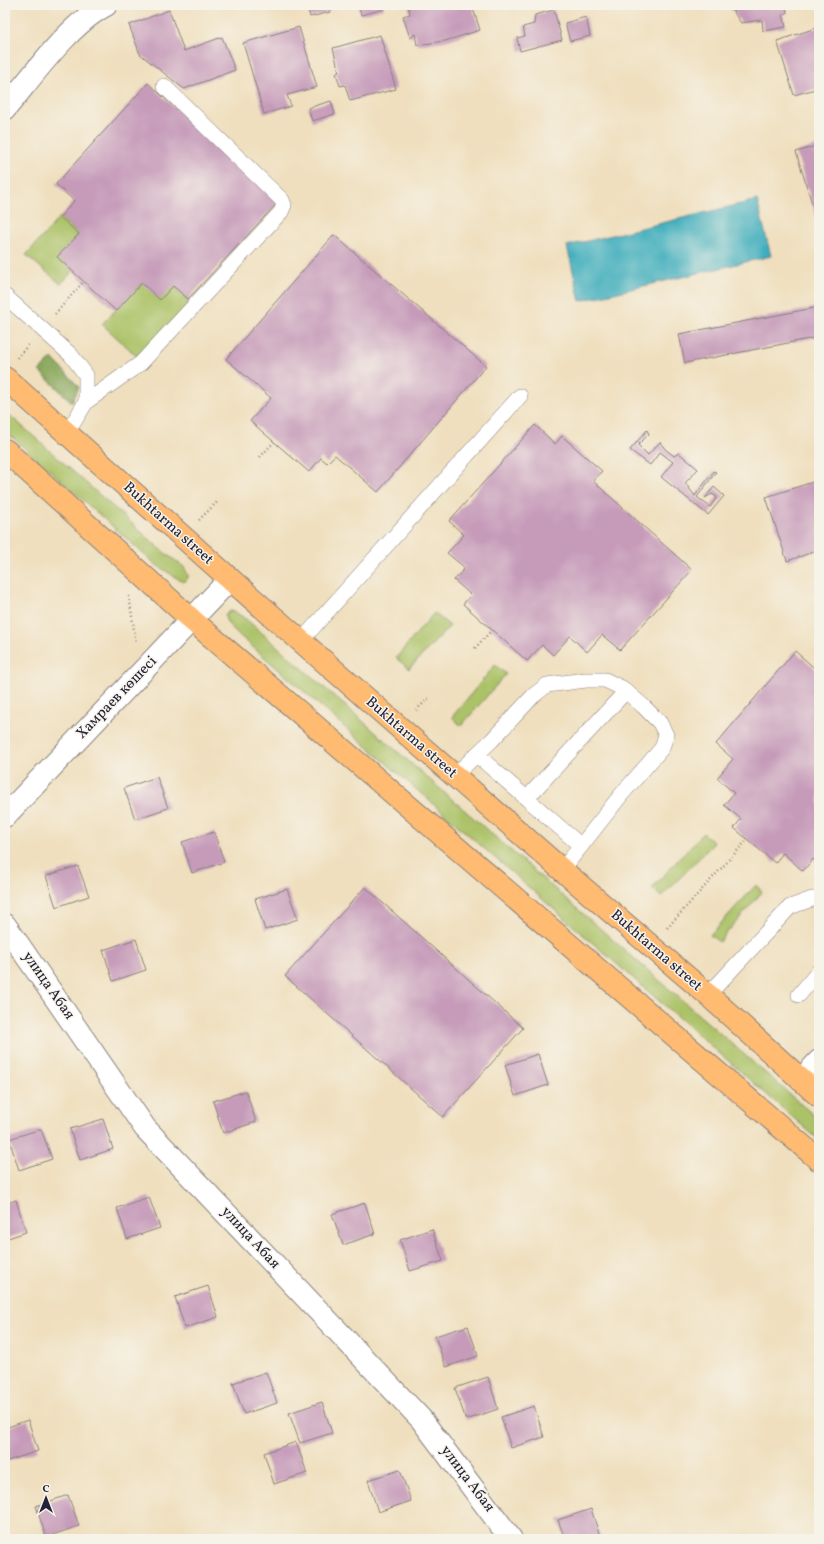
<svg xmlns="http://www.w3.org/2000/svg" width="824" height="1544" font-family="Vollkorn,serif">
	<rect width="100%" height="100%" fill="#f7f3e8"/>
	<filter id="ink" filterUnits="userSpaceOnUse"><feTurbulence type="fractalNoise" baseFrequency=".025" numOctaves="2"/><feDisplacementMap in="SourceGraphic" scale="8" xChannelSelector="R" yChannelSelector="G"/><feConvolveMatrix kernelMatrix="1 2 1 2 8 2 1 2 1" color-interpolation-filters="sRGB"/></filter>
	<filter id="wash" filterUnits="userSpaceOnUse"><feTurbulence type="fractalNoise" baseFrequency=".012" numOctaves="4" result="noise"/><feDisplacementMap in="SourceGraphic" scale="16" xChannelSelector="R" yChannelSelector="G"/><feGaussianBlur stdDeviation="0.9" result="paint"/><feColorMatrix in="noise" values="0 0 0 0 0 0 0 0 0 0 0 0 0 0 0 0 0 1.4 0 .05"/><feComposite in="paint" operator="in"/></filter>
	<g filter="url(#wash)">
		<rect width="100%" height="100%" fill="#efdfbe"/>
		<g fill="#acc267" stroke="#677251">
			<polygon points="60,217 79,234 58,257 73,271 61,284 26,255"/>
			<polygon points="142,283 173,286 188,299 188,306 140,359 102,324"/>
			<polygon points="5,411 165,553 184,567 188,575 188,578 183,582 155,564 5,431"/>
			<polygon points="231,611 235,612 247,620 819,1120 819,1140 239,635 229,625 226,620 225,616 228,612"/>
			<polygon points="434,613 450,626 409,669 396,658"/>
			<polygon points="495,665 506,674 461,726 452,717"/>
			<polygon points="703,833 714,843 661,897 652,888"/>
			<polygon points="756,885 762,892 719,942 710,935"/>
		</g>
		<polygon fill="#89a85c" stroke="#56654c" points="52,358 79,387 72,402 39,371"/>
		<polygon fill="#40aebd" stroke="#31687c" points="757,200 771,256 580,301 567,246"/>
		<g id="blocks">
			<g fill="#c69bba">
				<polygon points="307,5 328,5 330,12 310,17"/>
				<polygon points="358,5 383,5 384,9 361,15"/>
				<polygon points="408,5 472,5 480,30 445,41 417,45 415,34 410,38 403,16 410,14"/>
				<polygon points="725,5 786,5 787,13 783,14 786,27 763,31 762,20 741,23 733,11 726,7"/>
				<polygon points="169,10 184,51 222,37 235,70 184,89 140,54 129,25"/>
				<polygon points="554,10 562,40 520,51 517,38 525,36 523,27 534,24 535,15"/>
				<polygon points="586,17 590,36 570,41 565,23"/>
				<polygon points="299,27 317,87 287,95 291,106 264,114 243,43"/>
				<polygon points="819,27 819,88 794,95 777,41"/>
				<polygon points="380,35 396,89 350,101 345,85 340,86 336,73 339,72 333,48"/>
				<polygon points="148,83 278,202 188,299 173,286 160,300 142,283 116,311 57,257 79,234 60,217 74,201 56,184"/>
				<polygon points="331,101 335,114 312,121 308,108"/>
				<polygon points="819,145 819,226 796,152"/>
				<polygon points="334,235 486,366 378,492 335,455 327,463 321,458 309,472 250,421 271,398 226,359"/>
				<polygon points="819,307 819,337 685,363 679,334"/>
				<polygon points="535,425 555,444 562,436 602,471 593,481 692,570 620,650 602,635 587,652 570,636 553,655 542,645 527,661 463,604 471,595 454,580 465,568 447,553 464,535 449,521"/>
				<polygon points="647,430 649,434 638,445 648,455 660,442 665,449 674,456 679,453 698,469 685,483 695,496 714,471 716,472 697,497 710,507 717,497 712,494 705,498 714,487 724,496 708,515 661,477 673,462 660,452 650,465 630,450"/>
				<polygon points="819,480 819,550 787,561 766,497"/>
				<polygon points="795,651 819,672 819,864 813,859 803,871 783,853 775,863 734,828 741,819 724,805 734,793 717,778 733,759 716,744"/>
				<polygon points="157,777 168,808 135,819 124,788"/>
				<polygon points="214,832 224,862 192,873 182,842"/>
				<polygon points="78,866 89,896 56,907 46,876"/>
				<polygon points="365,887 523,1028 443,1117 285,976"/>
				<polygon points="287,889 298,919 265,930 255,899"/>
				<polygon points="136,939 146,970 113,981 103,950"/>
				<polygon points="538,1054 548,1085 515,1096 505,1065"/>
				<polygon points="246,1091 256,1122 223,1133 213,1101"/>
				<polygon points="103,1119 113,1149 80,1160 70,1129"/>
				<polygon points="41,1129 52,1159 19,1170 9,1139"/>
				<polygon points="149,1197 160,1228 127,1239 117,1208"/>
				<polygon points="16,1200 26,1232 5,1239 5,1204"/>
				<polygon points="365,1203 375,1234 343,1245 332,1214"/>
				<polygon points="432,1229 443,1261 410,1271 400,1240"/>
				<polygon points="208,1286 218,1317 185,1328 175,1297"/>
				<polygon points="468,1326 478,1356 446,1367 435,1336"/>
				<polygon points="266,1372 277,1403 244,1414 233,1383"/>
				<polygon points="488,1377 498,1409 466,1420 455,1388"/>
				<polygon points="322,1402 332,1433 300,1443 289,1413"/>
				<polygon points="534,1406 544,1437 511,1448 501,1417"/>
				<polygon points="28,1420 38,1451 5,1462 5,1428"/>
				<polygon points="296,1442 307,1473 274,1484 264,1453"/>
				<polygon points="400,1470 411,1501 378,1512 368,1480"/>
				<polygon points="68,1495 79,1526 46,1537 36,1506"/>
				<polygon points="591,1509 601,1539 565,1539 558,1520"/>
			</g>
		</g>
	</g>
	<g filter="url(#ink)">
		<use href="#blocks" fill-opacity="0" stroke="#88807c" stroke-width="1"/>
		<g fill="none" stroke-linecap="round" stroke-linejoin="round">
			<defs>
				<g id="service">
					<polyline points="5,296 71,355 86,375 86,402 67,433"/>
					<polyline points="86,402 141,363 281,212 284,205 282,200 164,86"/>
					<polyline points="301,641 520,396"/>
					<polyline points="477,755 581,846"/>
					<polyline points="454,776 492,740 533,696 547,685 586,680 605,680 622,688 643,706 660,723 666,735 662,748 621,795 562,870"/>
					<polyline points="527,798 626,691"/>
					<polyline points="708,995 790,907 812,899 819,899"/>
					<polyline points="799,995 819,971"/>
				</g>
				<g id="minor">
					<path d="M5 109C32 77 69 24 106 5"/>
					<polyline points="5,816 230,579"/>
					<polyline points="5,925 145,1128 421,1419 511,1539"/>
					<polyline points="801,1080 819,1061"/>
				</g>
				<g id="primary">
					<polyline points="5,378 230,579 562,870 708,995 819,1096"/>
					<polyline points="5,450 192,620 819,1160"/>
				</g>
			</defs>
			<use href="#service" stroke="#88807c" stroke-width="16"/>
			<use href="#minor" stroke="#88807c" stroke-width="24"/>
			<use href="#primary" stroke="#88807c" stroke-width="24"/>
			<g stroke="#88807c" stroke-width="2.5" stroke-dasharray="1 3" stroke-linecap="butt">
				<polyline points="55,314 84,281"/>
				<polyline points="17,358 28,345"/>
				<polyline points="260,457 274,442"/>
				<polyline points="199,520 218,501"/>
				<polyline points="129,596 136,643"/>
				<polyline points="475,648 492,630"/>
				<polyline points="416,710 429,698"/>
				<polyline points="667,928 747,840"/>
			</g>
			<use href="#service" stroke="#fff" stroke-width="15"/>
			<use href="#minor" stroke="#fff" stroke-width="22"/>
			<use href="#primary" stroke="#ffbb71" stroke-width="22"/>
		</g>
	</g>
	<g text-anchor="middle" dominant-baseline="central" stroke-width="3" stroke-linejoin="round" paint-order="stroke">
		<g font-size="15" fill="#22223b" stroke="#f7f3e8">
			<text transform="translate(168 524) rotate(42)">Bukhtarma street</text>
			<text transform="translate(117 698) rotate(-46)">Хамраев көшесі</text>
			<text transform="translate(411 738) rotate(41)">Bukhtarma street</text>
			<text transform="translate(656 951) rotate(41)">Bukhtarma street</text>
			<text transform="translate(48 986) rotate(55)">улица Абая</text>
			<text transform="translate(250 1238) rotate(47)">улица Абая</text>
			<text transform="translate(467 1479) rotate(53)">улица Абая</text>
		</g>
	</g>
	<rect width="824" height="1544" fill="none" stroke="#f7f3e8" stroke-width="20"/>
	<g transform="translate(46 1498)" stroke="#f7f3e8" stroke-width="3" paint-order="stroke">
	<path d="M0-3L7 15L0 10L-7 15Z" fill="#22223b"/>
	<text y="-6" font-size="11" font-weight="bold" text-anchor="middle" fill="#22223b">С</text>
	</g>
</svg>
